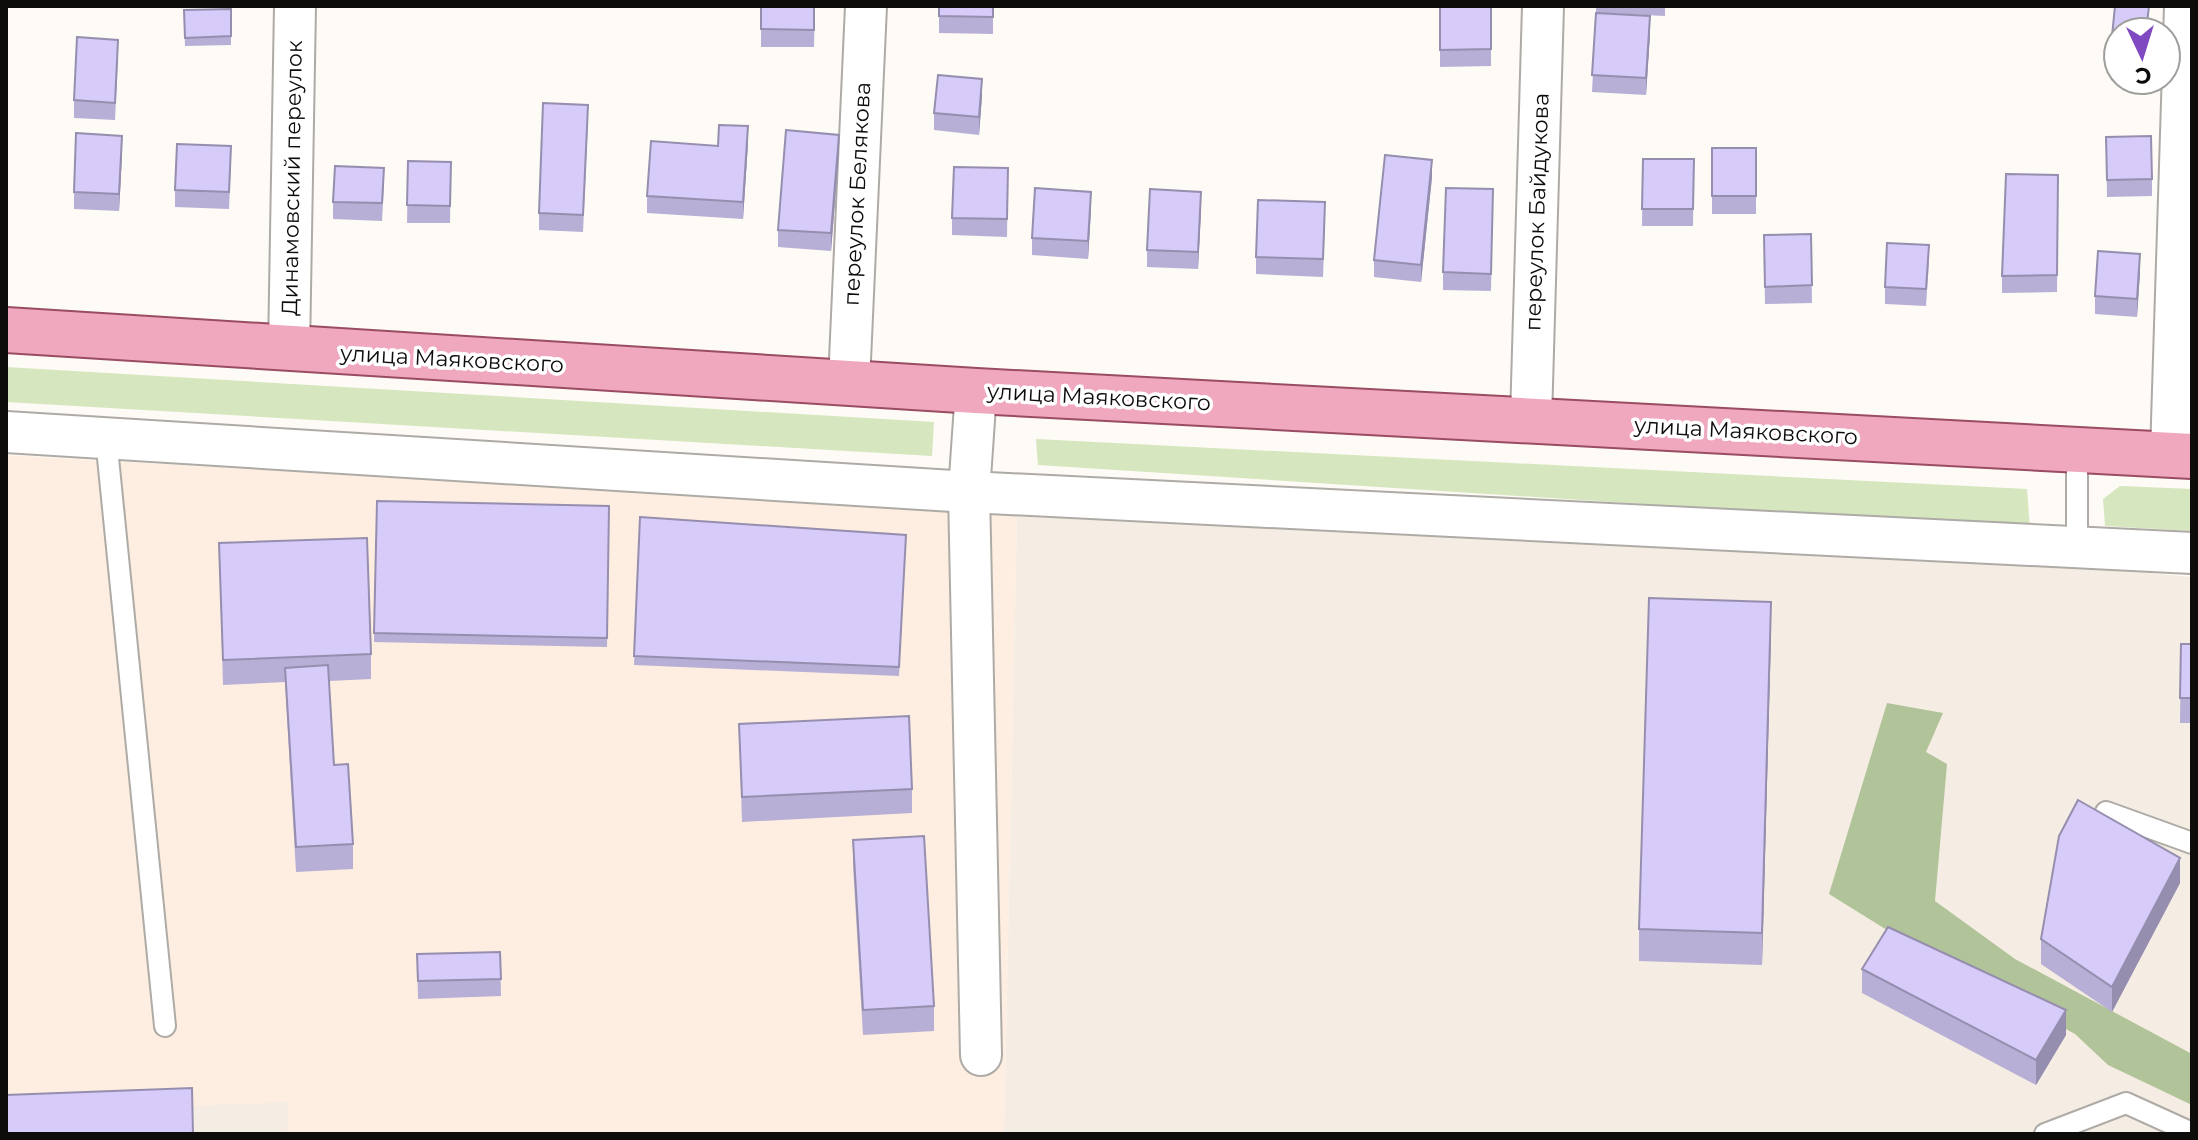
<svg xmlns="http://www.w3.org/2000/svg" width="2198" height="1140" font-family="Montserrat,sans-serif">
	<rect width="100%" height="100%" fill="#fefaf5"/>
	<polygon fill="#fdeee1" points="6,455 1017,514 1004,1134 6,1134"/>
	<g fill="#f5ede3">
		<polygon points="1017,514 1972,556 2192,577 2192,1134 1004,1134"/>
		<polygon points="288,1102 287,1134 6,1134 6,1114"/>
	</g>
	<g fill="#d6e7bf">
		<polygon points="6,367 934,422 932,456 6,402"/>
		<polygon points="1036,439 2027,489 2030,529 1038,465"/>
		<polygon points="2120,486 2192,489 2192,531 2105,526 2103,499"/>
	</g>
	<polygon fill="#b1c398" points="1887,703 1943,713 1926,752 1947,764 1935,901 2015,959 2192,1054 2192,1105 2108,1065 2075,1034 1903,940 1829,894"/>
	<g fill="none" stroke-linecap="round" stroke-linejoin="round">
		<defs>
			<g id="service">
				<polyline points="106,438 165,1026"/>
				<polyline points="2077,449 2077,546"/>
				<polyline points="2106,812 2192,843"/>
				<polyline points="2045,1134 2126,1103 2192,1133"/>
			</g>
			<g id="minor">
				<polyline points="289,349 295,6"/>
				<polyline points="849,382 866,6"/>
				<polyline points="976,391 969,492 981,1055"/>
				<polyline points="1531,419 1543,6"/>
				<polyline points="6,432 969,492 2192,553"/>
			</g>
			<polyline id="tertiary" points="2173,454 2187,6"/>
			<polyline id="primary" points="6,330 976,391 2192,456"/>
		</defs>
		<use href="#service" stroke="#aeaba6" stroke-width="24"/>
		<use href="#minor" stroke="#aeaba6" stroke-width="44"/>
		<use href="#tertiary" stroke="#aeaba6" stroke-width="48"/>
		<use href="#primary" stroke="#994c62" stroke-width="48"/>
		<use href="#service" stroke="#fff" stroke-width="20"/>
		<use href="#minor" stroke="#fff" stroke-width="40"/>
		<use href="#tertiary" stroke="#fff" stroke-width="44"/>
		<use href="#primary" stroke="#efa8bd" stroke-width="44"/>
	</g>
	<g fill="#b8afd6">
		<polygon points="761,6 815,6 814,47 761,47"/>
		<polygon points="993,6 993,34 939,33 939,16"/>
		<polygon points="1440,6 1491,6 1491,66 1440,67"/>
		<polygon points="1596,6 1665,6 1665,16 1602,13 1650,34 1646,95 1592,92 1596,13"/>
		<polygon points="2149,6 2147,32 2118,32 2118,45 2112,44 2112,36"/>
		<polygon points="231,9 231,45 185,46 184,10"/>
		<polygon points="118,57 115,120 74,118 74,100"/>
		<polygon points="982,96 979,135 934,130 934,113"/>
		<polygon points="588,122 583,232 539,230 539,213"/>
		<polygon points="2106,137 2152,179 2152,196 2107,197"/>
		<polygon points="748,143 743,219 647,213 647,196 718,146"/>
		<rect x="1712" y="148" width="44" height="66"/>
		<polygon points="839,152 831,251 778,247 778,230"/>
		<polygon points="122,153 119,211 74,209 74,192"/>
		<polygon points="1643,159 1694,159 1693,226 1642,226"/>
		<polygon points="408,161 451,162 450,223 407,223"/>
		<polygon points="231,164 229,209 175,207 175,190"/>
		<polygon points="1008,168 1007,237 952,235 952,218"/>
		<polygon points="2058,175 2057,292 2002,293 2002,276"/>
		<polygon points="1432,177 1421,282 1374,277 1374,260"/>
		<polygon points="384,185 382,221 333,219 333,202"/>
		<polygon points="1493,189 1491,291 1443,290 1443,272"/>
		<polygon points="1091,209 1088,259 1032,255 1032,238"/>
		<polygon points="1201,209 1198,269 1147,267 1147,250"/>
		<polygon points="1325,219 1323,277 1256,274 1256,257"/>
		<polygon points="1811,234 1812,303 1765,304 1764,235"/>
		<polygon points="1929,262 1926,306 1885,304 1885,287"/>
		<polygon points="2140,272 2137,317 2095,314 2095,296"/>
		<polygon points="377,501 609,506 607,647 374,642"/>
		<polygon points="640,517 906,535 899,676 634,665"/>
		<polygon points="219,543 371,654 371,679 329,681 334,765 353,844 353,869 296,872 285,682 223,685"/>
		<polygon points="1771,634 1762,965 1639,961 1639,929"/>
		<polygon points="2181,644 2192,644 2192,723 2180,723"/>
		<polygon points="739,724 912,789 912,813 742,822"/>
		<polygon points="853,840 934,1006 934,1031 863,1035 853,865"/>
		<polygon points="2180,883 2112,1012 2041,964 2041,939"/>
		<polygon points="500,952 501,996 418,999 417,954"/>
		<polygon points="1862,969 2066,1035 2036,1085 1862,993"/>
	</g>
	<g fill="#968eae">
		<polygon points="1650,16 1650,34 1646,95 1646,78"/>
		<polygon points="982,79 982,96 979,135 979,117"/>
		<polygon points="748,126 748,143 743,219 743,202"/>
		<polygon points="839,135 839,152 831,251 831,233"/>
		<polygon points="122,136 122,153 119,211 119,194"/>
		<polygon points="1432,160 1432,177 1421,282 1421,265"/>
		<polygon points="1091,192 1091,209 1088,259 1088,241"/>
		<polygon points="1201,192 1201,209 1198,269 1198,252"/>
		<polygon points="2140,254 2140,272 2137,317 2137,299"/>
		<polygon points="1771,602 1771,634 1762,965 1762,933"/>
		<polygon points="2180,858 2180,883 2112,1012 2112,987"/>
		<polygon points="2066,1010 2066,1035 2036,1085 2036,1060"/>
	</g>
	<g fill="#d6cbf9" stroke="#968eae" stroke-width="2">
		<polygon points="761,6 814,6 814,30 761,29"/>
		<polygon points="939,6 993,6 993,17 939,16"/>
		<polygon points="1440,6 1491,6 1491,49 1440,50"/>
		<polygon points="2115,6 2149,6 2146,32 2118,32 2118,36 2112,36"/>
		<polygon points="231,9 231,36 185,38 184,10"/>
		<polygon points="1596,13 1650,16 1646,78 1592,75"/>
		<polygon points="77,37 118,40 115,103 74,100"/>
		<polygon points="938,75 982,79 979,117 934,113"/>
		<polygon points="543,103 588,105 583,215 539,213"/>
		<polygon points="719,125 748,126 743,202 647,196 651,141 718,146"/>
		<polygon points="786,130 839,135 831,233 778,230"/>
		<polygon points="76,133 122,136 119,194 74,192"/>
		<polygon points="2151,136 2152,179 2107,180 2106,137"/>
		<polygon points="177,144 231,146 229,192 175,190"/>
		<rect x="1712" y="148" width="44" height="48"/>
		<polygon points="1385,155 1432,160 1421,265 1374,260"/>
		<polygon points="1643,159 1694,159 1693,209 1642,209"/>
		<polygon points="408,161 451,162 450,206 407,205"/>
		<polygon points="335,166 384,168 382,203 333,202"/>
		<polygon points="954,167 1008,168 1007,219 952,218"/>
		<polygon points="2006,174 2058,175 2057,275 2002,276"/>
		<polygon points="1035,188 1091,192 1088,241 1032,238"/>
		<polygon points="1446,188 1493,189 1491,274 1443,272"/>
		<polygon points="1150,189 1201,192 1198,252 1147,250"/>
		<polygon points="1258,200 1325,202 1323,259 1256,257"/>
		<polygon points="1811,234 1812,285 1765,287 1764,235"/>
		<polygon points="1887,243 1929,245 1926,289 1885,287"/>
		<polygon points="2098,251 2140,254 2137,299 2095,296"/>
		<polygon points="377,501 609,506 607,638 374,633"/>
		<polygon points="640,517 906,535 899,667 634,656"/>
		<polygon points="367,538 371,654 223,660 219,543"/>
		<polygon points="1649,598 1771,602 1762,933 1639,929"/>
		<polygon points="2181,644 2192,644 2192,698 2180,698"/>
		<polygon points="328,665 334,765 348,764 353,844 296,847 285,668"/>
		<polygon points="909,716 912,789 742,797 739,724"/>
		<polygon points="2078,800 2180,858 2112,987 2041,939 2059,836"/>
		<polygon points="924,836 934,1006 863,1010 853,840"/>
		<polygon points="1888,927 2066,1010 2036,1060 1862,969"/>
		<polygon points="500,952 501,979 418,981 417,954"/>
		<polygon points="192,1088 193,1134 6,1134 6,1095"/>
	</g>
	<g text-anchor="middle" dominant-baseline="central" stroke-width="7" stroke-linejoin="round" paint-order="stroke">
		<g font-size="22" fill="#0d0c0a" stroke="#fff">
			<text transform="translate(292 178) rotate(-89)">Динамовский переулок</text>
			<text transform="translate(857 194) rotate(-87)">переулок Белякова</text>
			<text transform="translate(1537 212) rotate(-88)">переулок Байдукова</text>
			<text transform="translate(452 359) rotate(3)">улица Маяковского</text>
			<text transform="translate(1099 397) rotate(3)">улица Маяковского</text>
			<text transform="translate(1746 431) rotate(3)">улица Маяковского</text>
		</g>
	</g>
	<rect width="2198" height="1140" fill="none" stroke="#0d0c0a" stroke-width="16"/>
	<g transform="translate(2142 56) rotate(176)"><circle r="38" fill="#ffffff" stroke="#9e9e9d" stroke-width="2"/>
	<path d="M0-6L14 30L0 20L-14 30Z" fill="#7e49c1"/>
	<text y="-12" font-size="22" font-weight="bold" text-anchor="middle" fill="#0d0c0a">С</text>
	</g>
</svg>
